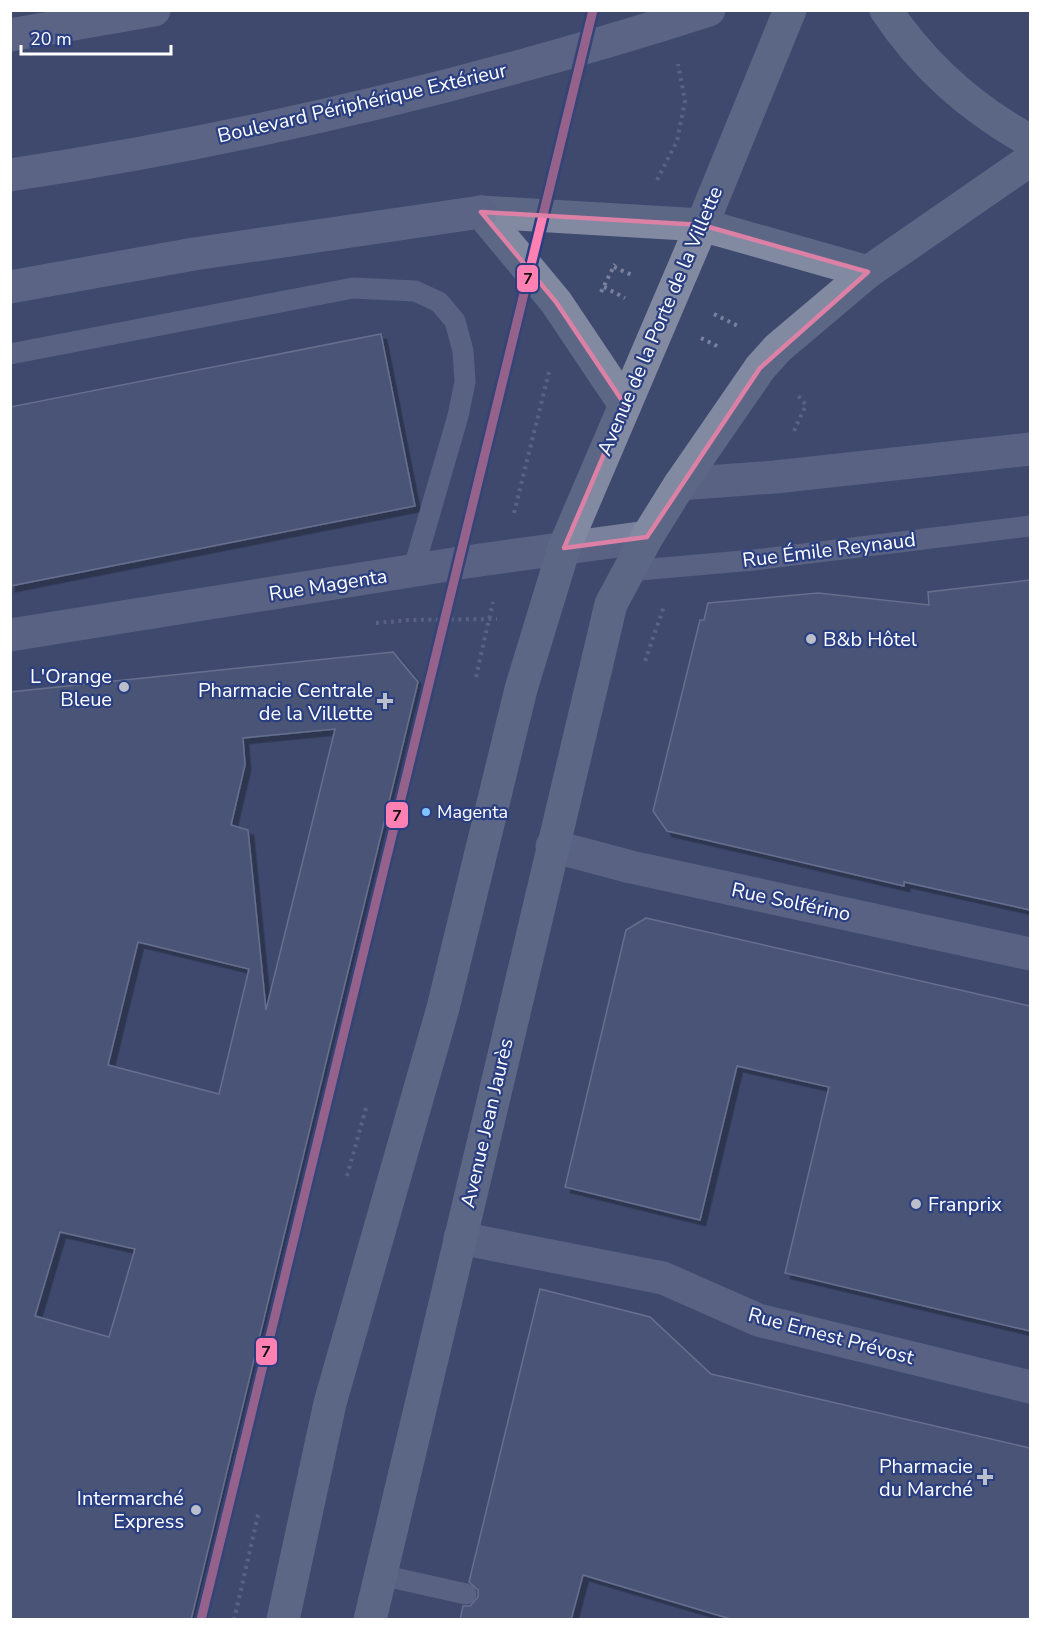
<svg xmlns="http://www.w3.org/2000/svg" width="1041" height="1630" font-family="'Nunito Sans',sans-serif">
	<defs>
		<filter id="shadow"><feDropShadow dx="5.5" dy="5.5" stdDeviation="0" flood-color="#0009"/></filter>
	</defs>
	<rect width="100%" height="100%" fill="#3e496e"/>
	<g fill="#596280" stroke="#979db3" stroke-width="1.5" fill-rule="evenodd" filter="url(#shadow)">
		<polygon points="381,334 415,506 10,586 10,407"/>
		<polygon points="1030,580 1030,910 904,882 904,886 667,831 653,811 700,620 704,620 708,603 818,593 929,605 928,592"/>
		<path d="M393 652 418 682 191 1620H10V692ZM335 729 302 864 266 1010 248 830 231 825 245 765 243 738ZM138 942 249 969 219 1094 108 1065ZM60 1232 135 1249 109 1337 35 1316Z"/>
		<polygon points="646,918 1030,1006 1030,1331 785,1273 829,1087 737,1066 700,1220 565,1187 626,930"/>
		<polygon points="540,1289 650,1317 711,1374 1030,1448 1030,1620 734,1620 583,1575 571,1620 460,1620 463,1606 470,1606 478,1597 478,1590 469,1582"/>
	</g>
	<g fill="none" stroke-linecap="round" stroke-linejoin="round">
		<g stroke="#7a819c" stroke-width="4" stroke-dasharray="3 4.5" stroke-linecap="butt">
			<polyline points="657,180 677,141 685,101 678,64"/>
			<polyline points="614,267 634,276"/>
			<polyline points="604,287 625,298"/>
			<polyline points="601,292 615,264"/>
			<polyline points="714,314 740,327"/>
			<polyline points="701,338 721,348"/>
			<polyline points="794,431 806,405 796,393"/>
			<polyline points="514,513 549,372"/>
			<polyline points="376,623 410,620 497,619"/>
			<polyline points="645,661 664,606"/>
			<polyline points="476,677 493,602"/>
			<polyline points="347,1176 366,1108"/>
			<polyline points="234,1620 259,1511"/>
		</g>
		<g stroke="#7a819c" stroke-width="21">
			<polyline points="10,354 353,288 415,291 439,302 455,321 463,351 465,382 458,416 413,571"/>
			<polyline points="628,571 754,560 1030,526"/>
			<polyline points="381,1575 466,1594"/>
		</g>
		<g stroke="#7a819c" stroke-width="33">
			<polyline points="680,484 775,477 1030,449"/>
			<polyline points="10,635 466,562 647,537"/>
			<polyline points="552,846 631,867 1030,954"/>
			<polyline points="460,1238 663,1278 758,1320 1030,1387"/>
		</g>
		<g stroke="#828aa2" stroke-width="33">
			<path d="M886 10C923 66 972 109 1030 141"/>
			<polyline points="481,212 702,225 868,272"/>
			<polyline points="481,212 556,302 625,405"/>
			<polyline points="283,1620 330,1403 443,1008 521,689 564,548 702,225 790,10"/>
			<polyline points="370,1620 611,604 647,537 680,484 760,368 778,348 868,272 1030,160"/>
		</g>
		<g stroke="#7e869f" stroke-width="33">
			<polyline points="10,35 154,10"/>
			<polyline points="10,287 194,254 481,212"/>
		</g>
		<path stroke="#7e869f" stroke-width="33" d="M10 175C247 139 481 83 709 10"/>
		<defs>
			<polyline id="metro-1" points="201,1620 593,10"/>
		</defs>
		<use href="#metro-1" stroke="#2a3e82" stroke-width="14"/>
		<use href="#metro-1" stroke="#ff80b2" stroke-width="9"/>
	</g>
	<path d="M0 0H1041V1630H0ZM481 212 702 225 868 272 760 368 647 537 564 548 625 405 556 302Z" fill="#3e496e" fill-opacity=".55" fill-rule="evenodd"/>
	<path fill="none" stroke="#dd80a5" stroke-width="4.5" stroke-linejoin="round" d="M481 212 702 225 868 272 760 368 647 537 564 548 625 405 556 302Z"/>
	<g fill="#bbbfcc" stroke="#2a3e82" stroke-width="2">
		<circle cx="811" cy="639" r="6"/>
		<circle cx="124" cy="687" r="6"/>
		<path d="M382 692h6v6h6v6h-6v6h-6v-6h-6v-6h6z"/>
		<circle cx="916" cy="1204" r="6"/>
		<path d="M982 1468h6v6h6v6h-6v6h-6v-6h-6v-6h6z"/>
		<circle cx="196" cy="1510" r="6"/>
	</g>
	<circle fill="#80c4ff" stroke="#2a3e82" stroke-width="2" cx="426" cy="812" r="5"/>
	<g text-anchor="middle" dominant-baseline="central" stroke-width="4.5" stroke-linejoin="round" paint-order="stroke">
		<g font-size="18" fill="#fff" stroke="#2a3e82" text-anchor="start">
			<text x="437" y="812">Magenta</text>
		</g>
		<g font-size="20" fill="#fff" stroke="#2a3e82">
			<text transform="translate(362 103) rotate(-13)">Boulevard Périphérique Extérieur</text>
			<text transform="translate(660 321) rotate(-67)">Avenue de la Porte de la Villette</text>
			<text transform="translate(829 550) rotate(-7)">Rue Émile Reynaud</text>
			<text transform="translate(328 585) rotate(-9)">Rue Magenta</text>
			<text transform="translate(791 902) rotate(12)">Rue Solférino</text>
			<text transform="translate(487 1123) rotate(-77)">Avenue Jean Jaurès</text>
			<text transform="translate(831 1336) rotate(15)">Rue Ernest Prévost</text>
		</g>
		<g font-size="20" fill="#fff" stroke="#2a3e82" text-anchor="end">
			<text x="823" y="639" text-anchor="start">B&amp;b Hôtel</text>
			<text x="112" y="676">L'Orange<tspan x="112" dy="23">Bleue</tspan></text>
			<text x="373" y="690">Pharmacie Centrale<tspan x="373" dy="23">de la Villette</tspan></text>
			<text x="928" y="1204" text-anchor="start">Franprix</text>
			<text x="973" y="1466">Pharmacie<tspan x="973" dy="23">du Marché</tspan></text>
			<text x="184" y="1498">Intermarché<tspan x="184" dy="23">Express</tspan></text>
		</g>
	</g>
	<g stroke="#2a3e82" stroke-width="2">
		<rect x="516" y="264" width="23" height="29" rx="6" fill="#ff80b2"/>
		<rect x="385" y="801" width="24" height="28" rx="6" fill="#ff80b2"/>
		<rect x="255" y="1337" width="23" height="29" rx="6" fill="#ff80b2"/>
	</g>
	<g font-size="16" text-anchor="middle" font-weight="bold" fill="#111">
		<text x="528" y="284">7</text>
		<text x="397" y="821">7</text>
		<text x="266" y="1357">7</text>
	</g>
	<rect width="1041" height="1630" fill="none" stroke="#ffffff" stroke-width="24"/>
	<path d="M21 45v9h150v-9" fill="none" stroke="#ffffff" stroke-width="3"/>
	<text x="30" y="45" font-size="18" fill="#ffffff" stroke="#2a3e82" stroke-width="4.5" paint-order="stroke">20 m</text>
</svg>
